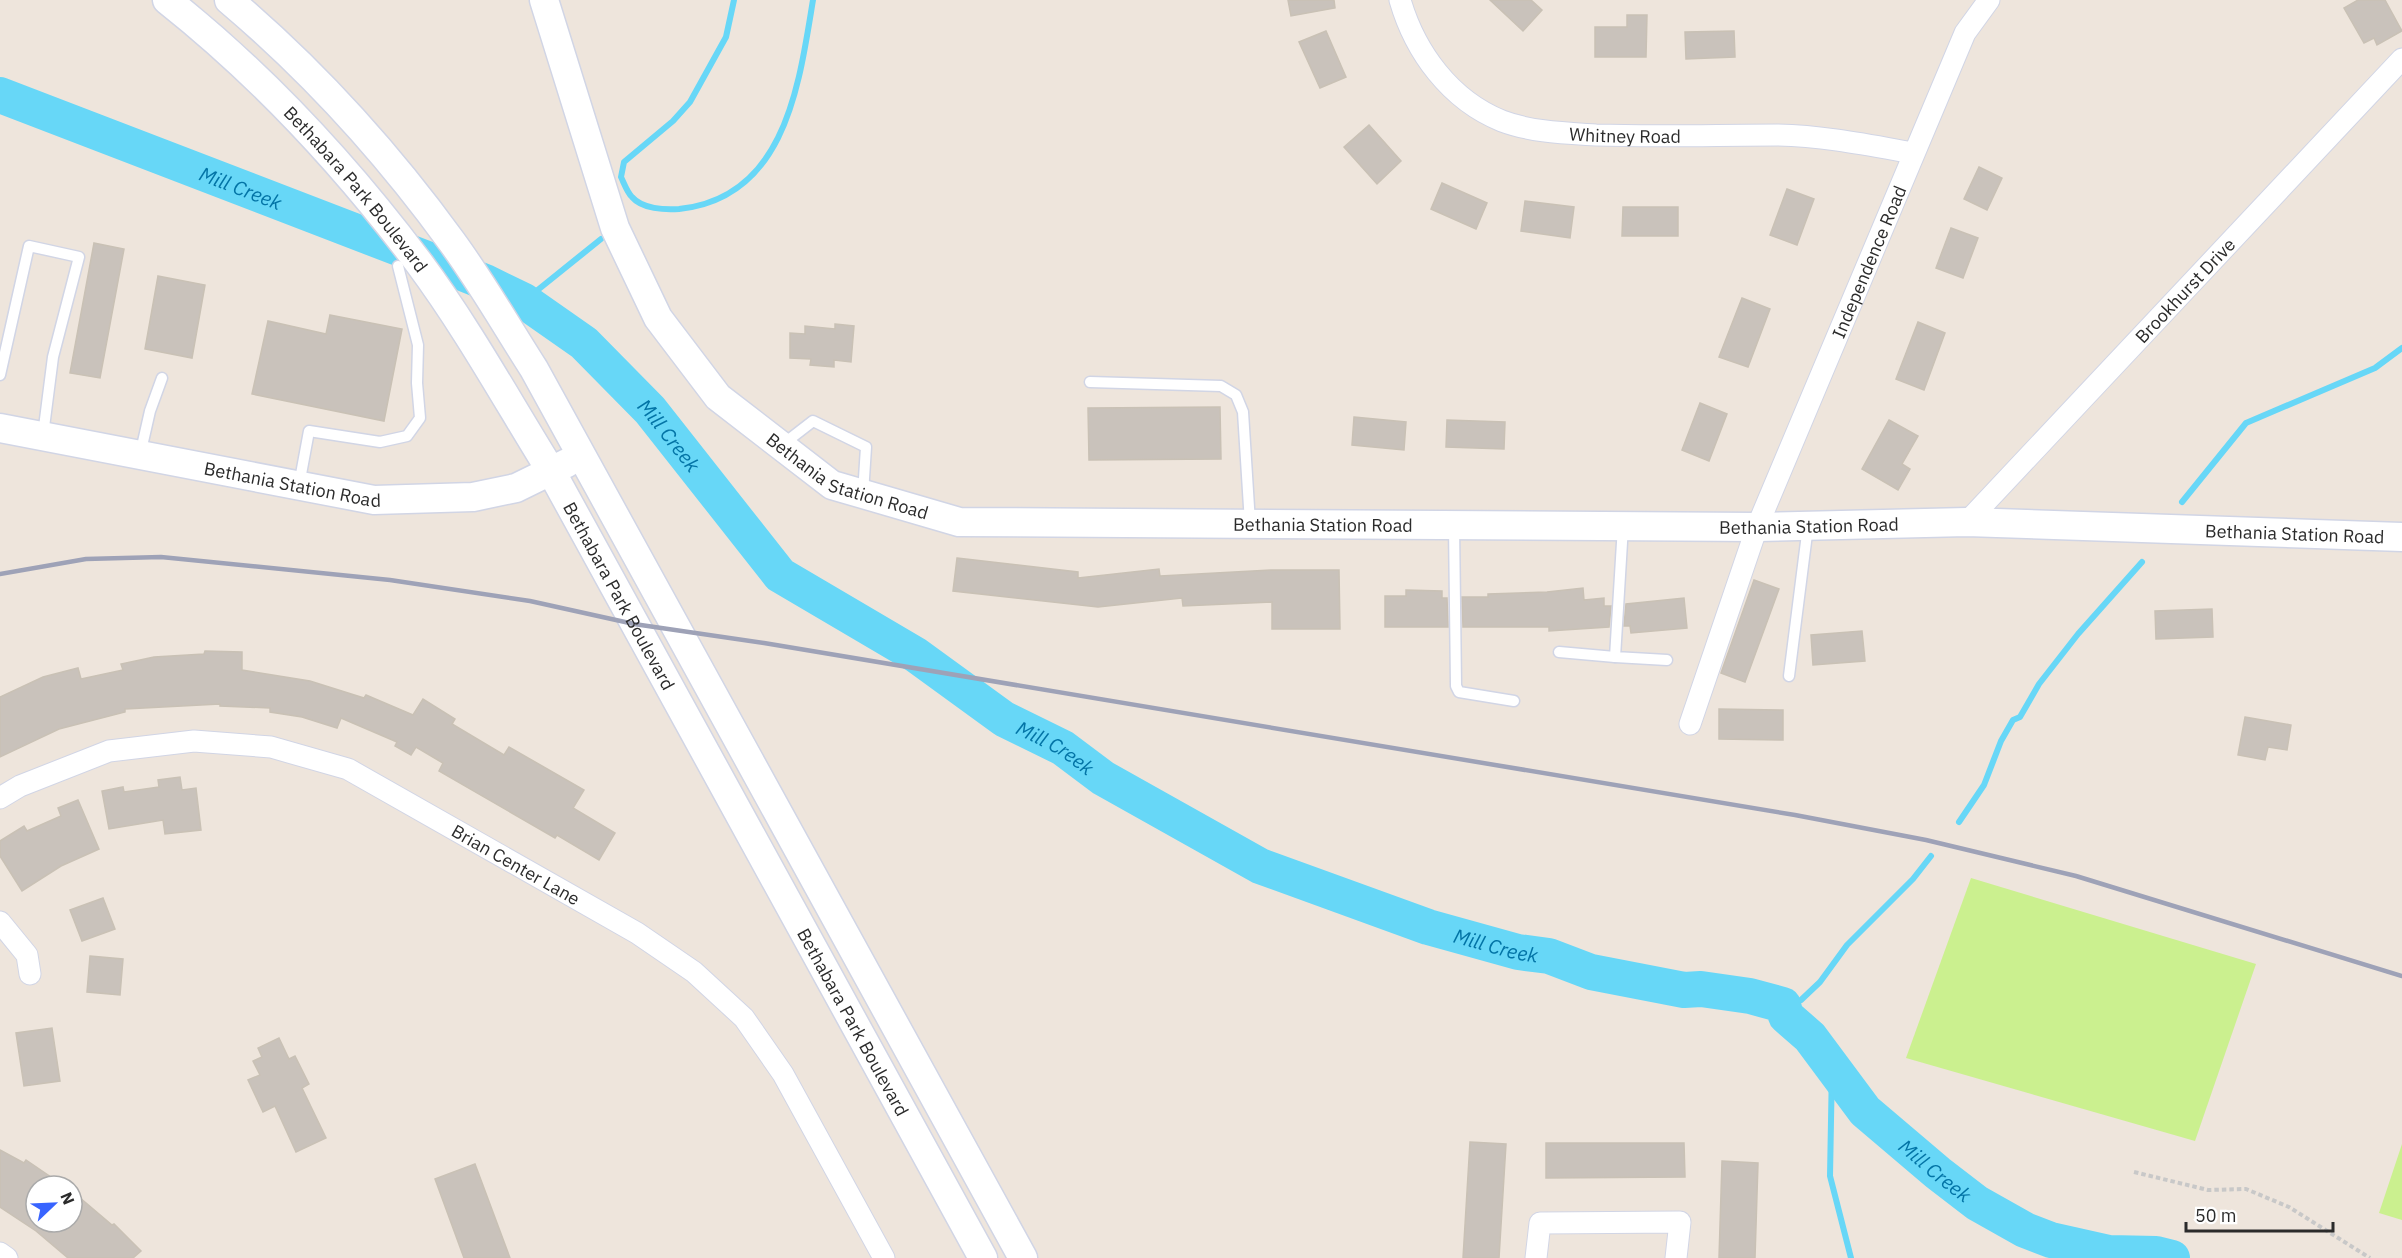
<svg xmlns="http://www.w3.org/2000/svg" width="2402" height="1258" font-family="'IBM Plex Sans',sans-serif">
	<rect width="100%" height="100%" fill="#eee5dc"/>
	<g fill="#cbf08f">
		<polygon points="1971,878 2256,964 2195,1141 1906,1058"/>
		<polygon points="2402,1144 2402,1220 2379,1213"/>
	</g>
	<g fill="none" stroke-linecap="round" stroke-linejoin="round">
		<g stroke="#67d7f7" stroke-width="6">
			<path d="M734 0 726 37 690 102 673 121 624 162 621 177C624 183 627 192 632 197 642 209 665 210 679 209 786 198 799 84 813 0"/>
			<polyline points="524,301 601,239"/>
			<polyline points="2182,502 2246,423 2375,368 2402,348"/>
			<polyline points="1959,822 1984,785 2001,741 2013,720 2020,717 2039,684 2078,634 2142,562"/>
			<polyline points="1783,1005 1801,1000 1820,982 1847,945 1913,879 1931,856"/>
			<polyline points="1832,1066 1830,1176 1851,1258"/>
		</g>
		<path stroke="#67d7f7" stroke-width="36" id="s1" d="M0 95 427 259 485 282 524 301 584 343 650 410 780 575 916 655 1004 719 1063 748 1103 778 1260 866 1428 927 1518 952 1549 956 1591 972 1684 990 1701 989 1750 996 1783 1005 1786 1016 1810 1037 1865 1111 1938 1173 1977 1203 2025 1230 2051 1240 2109 1253 2156 1254 2172 1258"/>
	</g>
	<g fill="#c9c2bb" stroke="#c9c1b5" stroke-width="1.5">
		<polygon points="1288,0 1334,0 1335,8 1291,16"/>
		<polygon points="1490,0 1531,0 1542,10 1523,31"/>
		<polygon points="2358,0 2385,0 2402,31 2377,45 2374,38 2364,43 2344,8"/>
		<polygon points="1627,15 1647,15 1646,57 1595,57 1595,27 1627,27"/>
		<polygon points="1326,31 1346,77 1320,88 1299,42"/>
		<polygon points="1734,31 1735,57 1686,59 1685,32"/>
		<polygon points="1369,125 1401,161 1377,184 1344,147"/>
		<polygon points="1979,167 2002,178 1987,210 1964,199"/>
		<polygon points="1442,183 1487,203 1476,229 1431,209"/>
		<polygon points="1787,189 1814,199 1797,245 1770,235"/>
		<polygon points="1525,201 1574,207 1570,238 1521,231"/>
		<polygon points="1623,207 1678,207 1678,236 1622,236"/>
		<polygon points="1951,228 1978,238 1963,278 1936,268"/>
		<polygon points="94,243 124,249 100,378 70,373"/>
		<polygon points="158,276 205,285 192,358 145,349"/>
		<polygon points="1742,298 1770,309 1748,367 1719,357"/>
		<polygon points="330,315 402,329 384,421 252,394 268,321 326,334"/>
		<polygon points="1918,322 1945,333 1924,390 1896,379"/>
		<polygon points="835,324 854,326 851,362 834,360 834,367 810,365 811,359 790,358 790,333 805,334 805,326 835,329"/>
		<polygon points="1700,403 1727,414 1709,461 1682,450"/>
		<polygon points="1220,407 1221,459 1089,460 1088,408"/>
		<polygon points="1354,417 1406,422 1404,450 1352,445"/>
		<polygon points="1447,420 1505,422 1504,449 1446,447"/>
		<polygon points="1889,420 1918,436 1902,464 1910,469 1898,490 1862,469"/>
		<polygon points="957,558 1078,572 1078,578 1159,569 1160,576 1271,570 1339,570 1340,629 1272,629 1272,602 1183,606 1182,598 1098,607 953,591"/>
		<polygon points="1754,580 1779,589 1745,682 1721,673"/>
		<polygon points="1583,588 1584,600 1604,598 1604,606 1611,606 1609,627 1549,631 1549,627 1463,627 1462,597 1488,597 1488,594 1547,592"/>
		<polygon points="1406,590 1442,591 1442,598 1447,598 1448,627 1385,627 1385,596 1406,596"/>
		<polygon points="1684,598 1687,628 1631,633 1630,626 1624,626 1626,604"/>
		<polygon points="2212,609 2213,637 2156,639 2155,611"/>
		<polygon points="1862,631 1865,661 1813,665 1811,635"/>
		<polygon points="205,651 242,652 242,670 310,681 364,698 366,695 413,715 423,699 455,719 452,724 504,755 509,747 584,790 573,808 615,833 599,860 557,835 555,838 439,771 443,763 416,747 411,755 395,746 397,742 341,718 337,728 302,717 270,712 270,708 220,706 220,704 125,709 125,712 59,729 0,757 0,697 43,677 78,668 81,679 123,670 121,664 154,657 204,654"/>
		<polygon points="1719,709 1783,710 1783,740 1719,739"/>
		<polygon points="2245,717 2291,725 2287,750 2268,747 2265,760 2238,755"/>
		<polygon points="180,777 182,790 196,788 201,830 165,834 163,820 109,829 102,791 123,787 124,792 159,787 158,780"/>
		<polygon points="78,800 99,849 61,866 22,891 0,856 0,841 24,826 27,831 61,816 58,808"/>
		<polygon points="103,898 115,929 82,941 70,910"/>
		<polygon points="90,956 123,959 120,995 87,992"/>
		<polygon points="52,1028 60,1081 24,1086 16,1033"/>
		<polygon points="279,1038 289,1059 295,1056 309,1084 302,1088 326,1138 296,1152 275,1106 263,1112 248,1080 260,1075 253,1061 262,1057 258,1048"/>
		<polygon points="1470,1142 1506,1144 1499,1258 1463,1258"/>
		<polygon points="1546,1143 1684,1143 1685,1177 1546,1178"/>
		<polygon points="0,1150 24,1163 26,1160 64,1186 36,1186 36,1222 72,1222 72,1191 112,1225 114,1224 141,1251 133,1258 68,1258 36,1231 0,1207"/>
		<polygon points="1722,1161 1758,1163 1755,1258 1719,1258"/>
		<polygon points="475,1164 510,1258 464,1258 435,1179"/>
	</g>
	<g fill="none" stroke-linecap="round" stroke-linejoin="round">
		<defs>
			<g id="lane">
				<polyline points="0,375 29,246 79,257 53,357 43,435"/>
				<polyline points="1090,382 1221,386 1236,395 1243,412 1250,523"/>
				<polyline points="782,445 813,421 866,447 863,494"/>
				<polyline points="140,455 150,411 162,378"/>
				<polyline points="299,485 309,431 380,442 407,436 420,418 417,383 418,345 398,266"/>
				<polyline points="1454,525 1456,686 1459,692 1514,701"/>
				<polyline points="1623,526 1615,657 1667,660"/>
				<polyline points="1559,652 1615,657"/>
				<polyline points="1789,676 1808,526"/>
			</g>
			<g id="street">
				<path id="s2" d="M1400 0C1415 52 1450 100 1502 121 1531 132 1565 133 1596 135 1657 137 1717 135 1778 135 1824 136 1868 145 1913 153"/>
				<path id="s3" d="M1967 522 2402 59"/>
				<path id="s4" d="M1690 724 1757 527 1965 33 1989 0"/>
				<path id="s5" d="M0 798 20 786 109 751 194 741 271 747 348 769 637 933 694 972 744 1018 783 1074 884 1258"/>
				<polyline points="0,922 27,955 30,974"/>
				<polyline points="0,1253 7,1258"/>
				<polyline points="1536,1258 1540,1223 1680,1222 1676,1258"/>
			</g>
			<g id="secondary">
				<path id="s6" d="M167 0C263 76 346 166 419 263 468 329 508 402 551 471L983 1258"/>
				<path d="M229 0C313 71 388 154 452 242 482 283 507 327 534 369L1023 1258"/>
				<path id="s7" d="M544 0 615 228 658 318 718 397 832 485 959 522 1757 527 1967 522 2402 537"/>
				<path id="s8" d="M0 428 374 500 473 497 516 488 567 463"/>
			</g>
		</defs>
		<use href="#lane" stroke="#d1d5e5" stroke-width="13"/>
		<use href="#street" stroke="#d1d5e5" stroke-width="23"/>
		<use href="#secondary" stroke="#d1d5e5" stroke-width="31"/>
		<polyline stroke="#c8c8c8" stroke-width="4" stroke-dasharray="4.5 3" stroke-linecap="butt" points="2134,1172 2208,1190 2246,1189 2289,1207 2370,1258"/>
		<use href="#lane" stroke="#fff" stroke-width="10"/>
		<use href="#street" stroke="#fff" stroke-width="21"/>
		<use href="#secondary" stroke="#fff" stroke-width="28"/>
		<polyline stroke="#9ea2b7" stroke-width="4.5" points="0,574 86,559 161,557 390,580 530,601 634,624 764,643 1795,815 1926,840 2076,876 2402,976"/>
	</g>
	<g text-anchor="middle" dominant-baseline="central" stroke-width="4.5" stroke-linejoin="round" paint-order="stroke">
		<g font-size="18" fill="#2b2b2b" stroke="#fff">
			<text stroke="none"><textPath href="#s2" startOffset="288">Whitney Road</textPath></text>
			<text stroke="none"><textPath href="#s6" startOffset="268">Bethabara Park Boulevard</textPath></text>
			<text stroke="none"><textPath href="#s4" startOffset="496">Independence Road</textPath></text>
			<text stroke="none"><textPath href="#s3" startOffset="318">Brookhurst Drive</textPath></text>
			<text stroke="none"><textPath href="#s7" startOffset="592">Bethania Station Road</textPath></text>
			<text stroke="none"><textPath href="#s8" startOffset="298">Bethania Station Road</textPath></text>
			<text stroke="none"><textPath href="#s7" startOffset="1078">Bethania Station Road</textPath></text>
			<text stroke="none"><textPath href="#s7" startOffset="1564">Bethania Station Road</textPath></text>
			<text stroke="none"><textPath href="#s7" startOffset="2050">Bethania Station Road</textPath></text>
			<text stroke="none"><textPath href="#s6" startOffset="754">Bethabara Park Boulevard</textPath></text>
			<text stroke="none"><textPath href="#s5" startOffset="555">Brian Center Lane</textPath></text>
			<text stroke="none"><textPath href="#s6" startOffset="1240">Bethabara Park Boulevard</textPath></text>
		</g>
		<g font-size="20" font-style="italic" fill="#0374a6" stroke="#fff">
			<text stroke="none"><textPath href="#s1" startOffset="258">Mill Creek</textPath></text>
			<text stroke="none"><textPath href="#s1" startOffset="762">Mill Creek</textPath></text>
			<text stroke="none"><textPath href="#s1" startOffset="1266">Mill Creek</textPath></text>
			<text stroke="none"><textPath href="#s1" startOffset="1752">Mill Creek</textPath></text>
			<text stroke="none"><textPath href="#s1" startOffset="2274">Mill Creek</textPath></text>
		</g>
	</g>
	<g transform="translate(54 1204) rotate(67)"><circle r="28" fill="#ffffff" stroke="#aaaaaa" stroke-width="1.5"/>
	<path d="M0-4.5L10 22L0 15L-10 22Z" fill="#3864ff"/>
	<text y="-9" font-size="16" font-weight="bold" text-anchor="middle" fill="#2b2b2b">N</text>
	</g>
	<path d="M2186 1222v9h147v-9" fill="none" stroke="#2b2b2b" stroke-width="3"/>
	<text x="2195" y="1222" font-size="18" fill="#2b2b2b" stroke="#ffffff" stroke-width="4.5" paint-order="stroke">50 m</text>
</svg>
